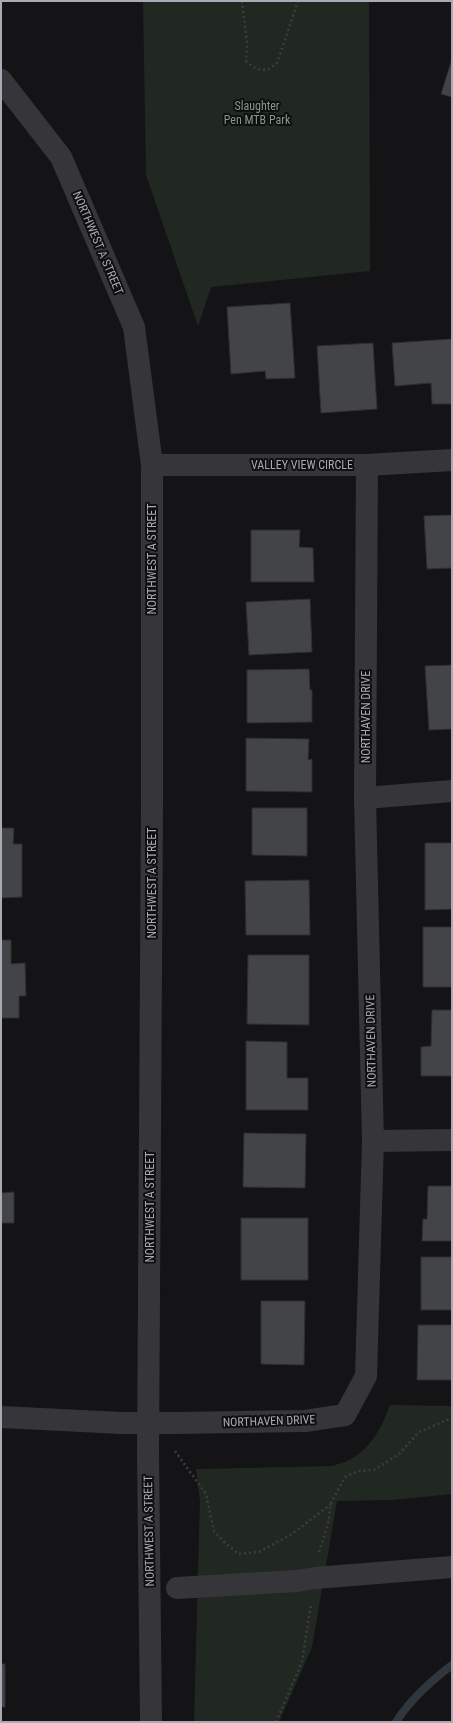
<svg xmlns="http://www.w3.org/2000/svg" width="453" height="1723" font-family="'Roboto Condensed',sans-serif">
	<rect width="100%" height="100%" fill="#141416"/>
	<g fill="#212822">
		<polygon points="143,1 369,1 370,271 211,287 198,326 146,175"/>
		<path d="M390 1405 452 1406V1494L392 1500 337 1501 312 1647 279 1722H194L200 1501 196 1469 331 1466C337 1464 344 1463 349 1460 371 1449 382 1427 390 1405Z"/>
	</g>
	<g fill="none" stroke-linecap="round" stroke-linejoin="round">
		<path stroke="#2f363d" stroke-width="8" d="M396 1722C410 1700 431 1681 452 1665"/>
	</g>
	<g fill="#434448" stroke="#2f2e31">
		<polygon points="452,59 452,97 441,94"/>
		<polygon points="290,303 295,378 266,379 265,371 231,374 227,307"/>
		<polygon points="452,339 452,404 432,404 431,383 395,386 392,343"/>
		<polygon points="373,343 377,409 321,413 317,346"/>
		<polygon points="452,515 452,568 427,569 424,516"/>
		<polygon points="251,530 300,530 299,547 313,548 314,582 251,582"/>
		<polygon points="310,599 312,652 249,655 246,602"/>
		<polygon points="452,665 452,729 429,730 425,666"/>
		<polygon points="309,669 310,690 312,690 312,722 247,723 247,670"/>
		<polygon points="246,738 309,739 308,760 312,759 312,792 246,791"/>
		<polygon points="252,808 307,808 307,856 252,855"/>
		<polygon points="1,828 14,828 13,844 22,844 22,897 1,898"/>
		<polygon points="425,843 452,843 452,909 425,910"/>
		<polygon points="309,880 310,935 246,935 245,881"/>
		<rect x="423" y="927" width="29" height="60"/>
		<polygon points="1,940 11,940 11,964 25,963 26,996 19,996 19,1018 1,1018"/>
		<polygon points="248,955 309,955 309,1025 247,1024"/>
		<polygon points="432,1010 452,1010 452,1076 421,1076 421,1047 431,1046"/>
		<polygon points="246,1041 287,1042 287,1078 308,1078 308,1110 246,1110"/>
		<polygon points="244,1133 306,1134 305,1188 243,1187"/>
		<polygon points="1,1145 1,1193 14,1192 14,1223 1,1223"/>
		<polygon points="428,1186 452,1186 452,1241 422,1241 423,1219 427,1219"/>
		<rect x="241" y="1218" width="67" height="62"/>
		<rect x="421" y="1257" width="31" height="53"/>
		<polygon points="261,1301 305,1301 304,1365 261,1364"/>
		<polygon points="418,1325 452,1325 452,1380 417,1380"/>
		<rect x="1" y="1664" width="4" height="43"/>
	</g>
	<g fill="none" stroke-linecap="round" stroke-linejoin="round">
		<g stroke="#3c3d41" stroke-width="2.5" stroke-dasharray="2 3" stroke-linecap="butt">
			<path d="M242 1 247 42 246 61C257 71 265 74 277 63L298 1"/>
			<polyline points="175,1451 206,1494 214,1531 224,1542 239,1554 259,1552 292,1534 331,1504"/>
			<polyline points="319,1552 328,1524 331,1503 345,1477 358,1471 374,1470 399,1454 419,1432 447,1420 452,1420"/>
			<polyline points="276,1722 302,1662 311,1604"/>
		</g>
		<g stroke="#36363a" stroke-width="22">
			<polyline points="1,80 61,157 134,327 152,465 152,805 148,1454 151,1722"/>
			<polyline points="152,465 367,465 452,460"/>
			<polyline points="365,798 452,791"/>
			<polyline points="373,1141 452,1140"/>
			<polyline points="1,1417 121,1423 174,1423 305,1421 345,1415 366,1376 373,1141 365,798 367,465"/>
			<polyline points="177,1588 297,1581 315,1578 452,1567"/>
		</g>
	</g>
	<g text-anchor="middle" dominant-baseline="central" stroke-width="4" stroke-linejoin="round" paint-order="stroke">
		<g font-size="12" fill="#809d83" stroke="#0f0f11">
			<text x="257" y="106">Slaughter<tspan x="257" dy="14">Pen MTB Park</tspan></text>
		</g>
		<g font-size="12" fill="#a7abb4" stroke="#0f0f11">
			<text transform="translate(98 243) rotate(67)">NORTHWEST A STREET</text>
			<text x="302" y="465">VALLEY VIEW CIRCLE</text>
			<text transform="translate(152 559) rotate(-90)">NORTHWEST A STREET</text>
			<text transform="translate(366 717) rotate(-90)">NORTHAVEN DRIVE</text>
			<text transform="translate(152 883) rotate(-90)">NORTHWEST A STREET</text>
			<text transform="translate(371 1041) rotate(-91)">NORTHAVEN DRIVE</text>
			<text transform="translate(150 1207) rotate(-90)">NORTHWEST A STREET</text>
			<text transform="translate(269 1421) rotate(-2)">NORTHAVEN DRIVE</text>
			<text transform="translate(149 1531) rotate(-91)">NORTHWEST A STREET</text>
		</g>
	</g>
	<rect width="453" height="1723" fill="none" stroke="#a7abb4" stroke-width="4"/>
</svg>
